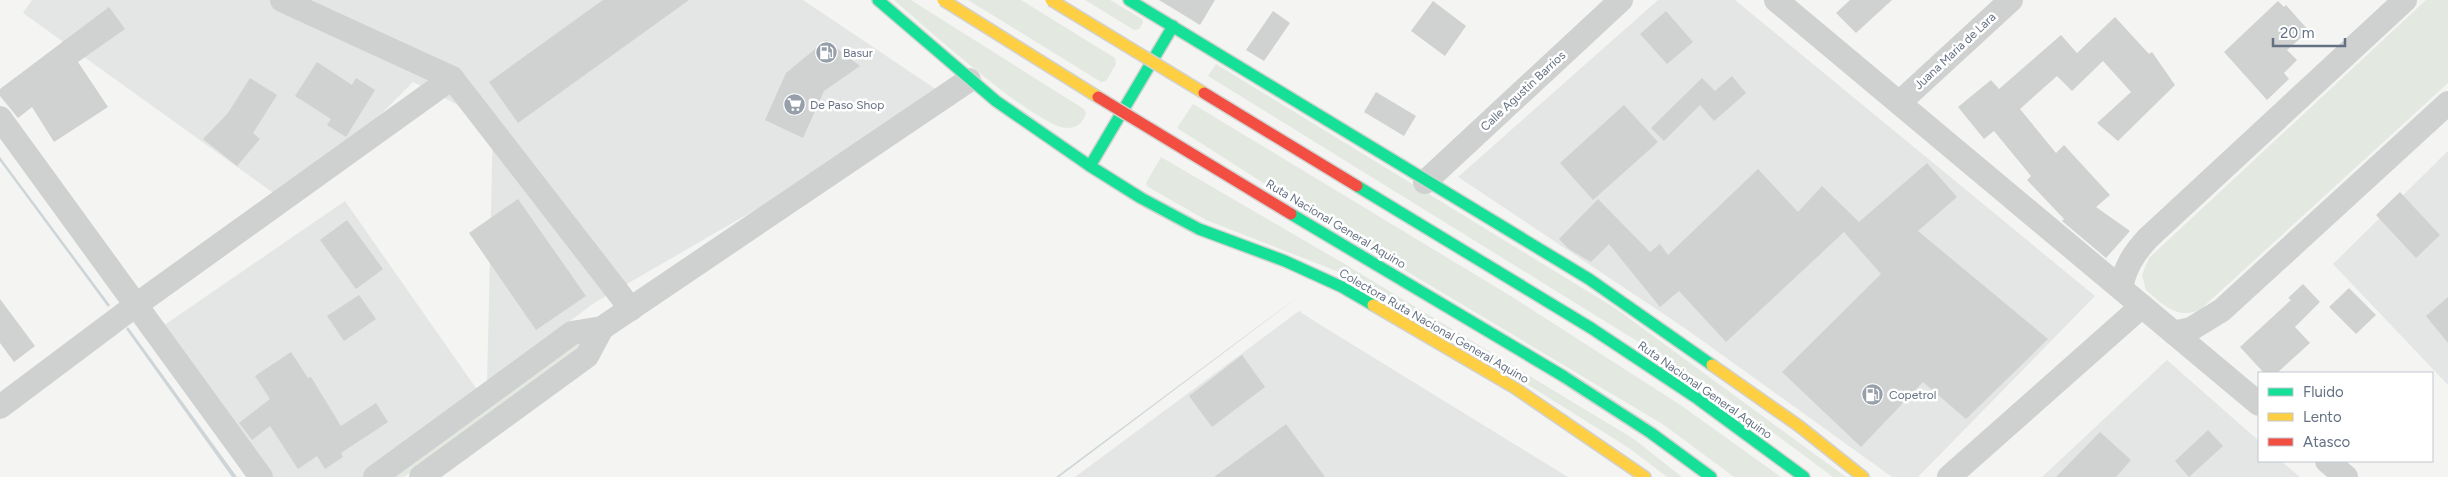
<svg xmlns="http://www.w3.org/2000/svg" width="2448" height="477" font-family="Figtree,sans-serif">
	<rect width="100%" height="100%" fill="#f4f5f3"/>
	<g fill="#e4e6e5">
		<polygon points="32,0 803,0 949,98 594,303 487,384 493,123 413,82 290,205 23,13"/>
		<polygon points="1658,0 1735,0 2095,296 1918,477 1892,477 1686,329 1458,177"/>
		<polygon points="2448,151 2448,385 2333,264"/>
		<polygon points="345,201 483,398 374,477 252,477 160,328"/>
		<polygon points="1299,311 1319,324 1568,477 1075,477"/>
		<polygon points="2167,360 2259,441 2259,461 2281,461 2300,477 2042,477"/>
	</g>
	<g fill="#e3e8e1">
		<path d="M894 0H911L1084 109 1086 113C1083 123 1077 128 1067 128 1037 128 922 24 894 0Z"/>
		<polygon points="968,0 1021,0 1115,58 1116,64 1106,81 1101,82"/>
		<polygon points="1085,0 1110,0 1142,19 1143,23 1139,29 1134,30"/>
		<path d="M2426 0H2448V83L2201 309C2178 321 2162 304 2146 290L2142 275 2149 258Z"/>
		<polygon points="1216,64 1615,308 1846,477 1833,477 1713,388 1208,76"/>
		<polygon points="1193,104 1514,298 1682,406 1781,477 1734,477 1664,425 1339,231 1177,128"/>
		<polygon points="1161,157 1343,263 1561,395 1634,439 1682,477 1667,477 1629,448 1393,300 1339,272 1206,220 1148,187 1146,183"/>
		<polygon points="581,340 584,345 404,477 395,477"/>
	</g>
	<g fill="#ced5d8">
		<polygon points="0,157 110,305 108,307 0,161"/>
		<polygon points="1303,293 1059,477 1056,477"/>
		<polygon points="128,327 237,477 232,477 126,329"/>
	</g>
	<g fill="#d0d1d1">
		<polygon points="603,0 689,0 518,123 489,82"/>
		<polygon points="1159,0 1215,0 1200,25"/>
		<polygon points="1850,0 1892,0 1856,33 1836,13"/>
		<polygon points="1433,1 1466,26 1445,56 1411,31"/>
		<polygon points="2278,1 2284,7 2286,5 2309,31 2287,50 2297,60 2284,73 2289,79 2267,100 2224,52"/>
		<polygon points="109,7 125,29 78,62 108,107 54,142 32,107 18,118 0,96 0,89"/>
		<polygon points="1273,11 1290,23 1264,61 1246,50"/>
		<polygon points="1666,11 1693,42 1667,64 1640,34"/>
		<polygon points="2115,17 2149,54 2152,52 2175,85 2118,141 2097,123 2131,92 2103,61 2072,91 2057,76 2020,109 2056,153 2064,145 2110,195 2096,207 2130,231 2106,258 2062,221 2064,219 2027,180 2031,176 1994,131 1984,139 1958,107 1991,80 1999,89 2061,35 2077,53"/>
		<polygon points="826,40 860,66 824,91 803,138 765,120 786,73"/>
		<polygon points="317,62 352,85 356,78 375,90 346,137 327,125 331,119 295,96"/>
		<polygon points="1732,76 1746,93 1714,121 1700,105 1664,141 1651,128 1702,78 1715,91"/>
		<polygon points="250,78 277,95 253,133 260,139 237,166 203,139 228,113"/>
		<polygon points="1376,92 1416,116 1404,136 1364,112"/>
		<polygon points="1624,105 1658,142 1593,200 1560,163"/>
		<polygon points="1927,163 1957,197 1918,231 2048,339 1966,419 1923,382 1861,447 1782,372 1881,274 1844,232 1726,342 1679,291 1660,307 1609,244 1591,262 1569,249 1559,239 1598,199 1650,252 1660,244 1668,255 1758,169 1798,212 1822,186 1859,222"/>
		<polygon points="2400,192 2440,235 2416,258 2376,215"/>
		<polygon points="518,199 586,296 536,330 469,233"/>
		<polygon points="347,220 383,269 356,289 320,240"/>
		<polygon points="2303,284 2320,302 2295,327 2310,343 2277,373 2264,373 2240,347 2291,300 2288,298"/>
		<polygon points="2349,288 2376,315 2356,334 2329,307"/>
		<polygon points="359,295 376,319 344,341 327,316"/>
		<polygon points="2448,297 2448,343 2426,316"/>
		<polygon points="0,299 35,346 14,362 0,343"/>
		<polygon points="291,352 308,378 311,377 341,426 376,403 388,422 341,453 343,457 325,469 317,456 298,469 270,426 252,440 239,423 270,399 255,376"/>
		<polygon points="1242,355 1265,387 1212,427 1189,396"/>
		<polygon points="1286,424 1325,477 1214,477"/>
		<polygon points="2208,430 2223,446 2189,477 2175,461"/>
		<polygon points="2100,432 2131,460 2116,477 2056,477"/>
	</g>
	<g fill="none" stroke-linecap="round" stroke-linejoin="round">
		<defs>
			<g id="fast">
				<polyline points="878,0 996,101 1090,166 1141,198 1199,229 1285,261 1342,287 1373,305"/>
				<polyline points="1129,0 1589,279 1712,365"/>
				<polyline points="1090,166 1173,26"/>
				<polyline points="1591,328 1698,399 1804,477"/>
				<polyline points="1563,376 1651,433 1711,477"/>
			</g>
			<g id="slow">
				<polyline points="1373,305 1515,388 1645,477"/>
				<polyline points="1712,365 1799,426 1863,477"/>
			</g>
		</defs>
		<use href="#fast" stroke="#d0d1d1" stroke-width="14"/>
		<use href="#slow" stroke="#d0d1d1" stroke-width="14"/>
		<g stroke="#cfd0d0" stroke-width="24">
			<polyline points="282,0 452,78 631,309"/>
			<polyline points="1776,0 2259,404"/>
			<polyline points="1899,103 2011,0"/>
			<polyline points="0,118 261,477"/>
			<polyline points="1425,182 1621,0"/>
			<path d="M2121 288C2125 267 2134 253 2148 238L2405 0"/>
			<polyline points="2174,333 2191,329 2222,310 2448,103"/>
			<polyline points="0,407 136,305 452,78"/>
			<polyline points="2327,461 2346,477"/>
			<polyline points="375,477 572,333 602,328 969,80"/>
			<polyline points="421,477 587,356 602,328"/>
			<polyline points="1949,477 2142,306"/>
		</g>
		<use href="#fast" stroke="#16e098" stroke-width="11"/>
		<use href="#slow" stroke="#ffcf43" stroke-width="11"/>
		<defs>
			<g id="fast-bridge">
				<polyline points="1357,186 1591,328"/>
				<polyline points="1291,214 1563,376"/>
			</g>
			<g id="slow-bridge">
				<polyline points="943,0 1098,97"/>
				<polyline points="1051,0 1204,93"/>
			</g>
			<g id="jam-bridge">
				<polyline points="1204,93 1357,186"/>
				<polyline points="1098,97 1291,214"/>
			</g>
		</defs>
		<use href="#fast-bridge" stroke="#d1d2d2" stroke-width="14" stroke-linecap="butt"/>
		<use href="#slow-bridge" stroke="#d1d2d2" stroke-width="14" stroke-linecap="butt"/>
		<use href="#jam-bridge" stroke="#d1d2d2" stroke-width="14" stroke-linecap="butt"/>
		<use href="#fast-bridge" stroke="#16e098" stroke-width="11"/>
		<use href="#slow-bridge" stroke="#ffcf43" stroke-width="11"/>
		<use href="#jam-bridge" stroke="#f24e42" stroke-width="11"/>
	</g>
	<defs>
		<symbol id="fuel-disc" viewBox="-11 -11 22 22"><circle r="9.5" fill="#969faa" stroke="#fff"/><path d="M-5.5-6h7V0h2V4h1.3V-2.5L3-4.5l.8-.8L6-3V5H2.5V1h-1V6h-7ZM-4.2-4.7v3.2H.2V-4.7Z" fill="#fff"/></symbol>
		<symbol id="supermarket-disc" viewBox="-11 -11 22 22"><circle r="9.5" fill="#969faa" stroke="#fff"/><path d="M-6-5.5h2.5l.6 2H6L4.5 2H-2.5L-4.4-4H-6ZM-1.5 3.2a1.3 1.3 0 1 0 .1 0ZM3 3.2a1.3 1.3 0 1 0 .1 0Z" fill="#fff"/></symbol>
	</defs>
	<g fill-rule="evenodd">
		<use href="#fuel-disc" x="814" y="40" width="25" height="25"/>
		<use href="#supermarket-disc" x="782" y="92" width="25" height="25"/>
		<use href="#fuel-disc" x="1860" y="382" width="25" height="25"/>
	</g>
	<g text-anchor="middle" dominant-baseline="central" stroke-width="5" stroke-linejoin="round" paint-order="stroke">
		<g font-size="12" fill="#647183" stroke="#fff">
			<text transform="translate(1955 51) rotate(-43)">Juana Maria de Lara</text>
			<text transform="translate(1523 91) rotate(-43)">Calle Agustin Barrios</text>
			<text transform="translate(1336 224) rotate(31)">Ruta Nacional General Aquino</text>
			<text transform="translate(1434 326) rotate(30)">Colectora Ruta Nacional General Aquino</text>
			<text transform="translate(1705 390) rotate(35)">Ruta Nacional General Aquino</text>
		</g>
		<g font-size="12" fill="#647183" stroke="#fff" text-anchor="start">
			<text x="843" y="53">Basur</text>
			<text x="810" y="105">De Paso Shop</text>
			<text x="1889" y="395">Copetrol</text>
		</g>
	</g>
	<rect x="2258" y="372" width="175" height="90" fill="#ffffff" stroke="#c1c6cd"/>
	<rect x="2268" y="388" width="25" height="8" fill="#16e098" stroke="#c1c6cd"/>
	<text x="2303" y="397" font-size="15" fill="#647183">Fluido</text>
	<rect x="2268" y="413" width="25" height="8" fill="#ffcf43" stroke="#c1c6cd"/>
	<text x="2303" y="422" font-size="15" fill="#647183">Lento</text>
	<rect x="2268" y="438" width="25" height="8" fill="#f24e42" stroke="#c1c6cd"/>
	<text x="2303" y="447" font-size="15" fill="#647183">Atasco</text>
	<path d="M2273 38v8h72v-8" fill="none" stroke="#647183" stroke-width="2.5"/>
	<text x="2280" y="38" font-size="15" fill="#647183" stroke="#ffffff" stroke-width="4" paint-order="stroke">20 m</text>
</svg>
